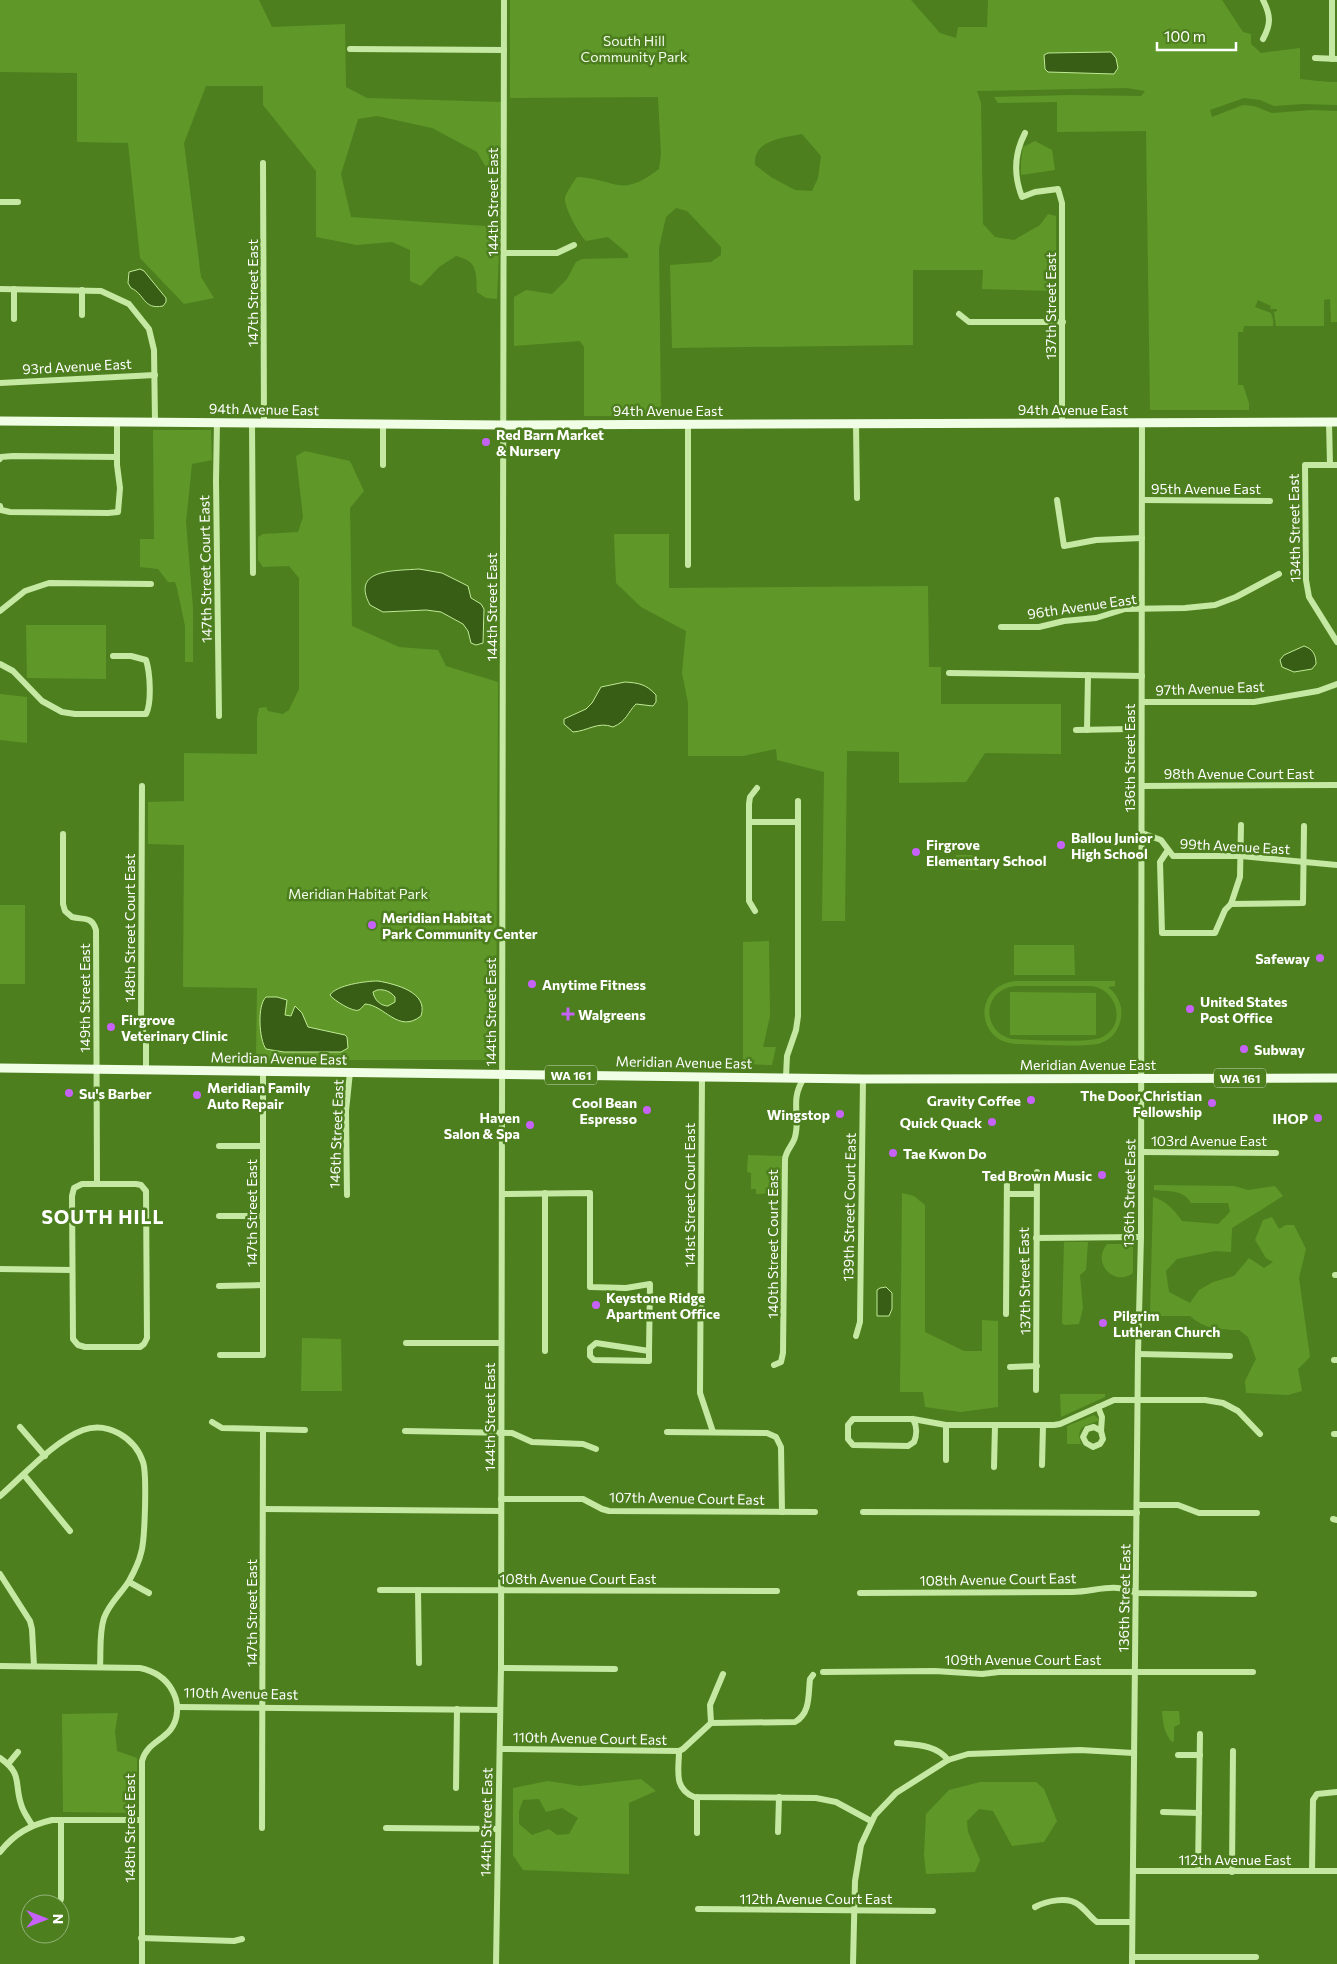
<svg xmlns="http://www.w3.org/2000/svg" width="1337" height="1964" font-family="Commissioner,sans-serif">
	<rect width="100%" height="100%" fill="#4d7f1f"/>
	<g fill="#5f9828" fill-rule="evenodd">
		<path d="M0 0H259L272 27 345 24 346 87 367 98 501 102 500 175 490 174 477 152 432 128 377 116 358 119 341 174 351 217 500 227 497 299 486 298 477 292C476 272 478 261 456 256L439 267 421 286 410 281V250L392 242 357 245 316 237V171L263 105V86H206L184 143 201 277 214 298 184 304 140 258 128 143 77 142V73L0 72Z"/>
		<path d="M510 0H911L940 33 956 38 958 27H987L988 0H1222L1243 32 1251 34V44L1261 53 1300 48V79C1313 80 1323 82 1337 82V105L1303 104 1274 106 1260 100 1244 98 1210 110 1212 117 1243 105 1254 106 1272 113 1312 110 1337 111V322H1331L1330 299 1324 300V326H1276L1274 312 1277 311V309H1270L1271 306 1258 300 1255 307 1271 313 1273 320V326H1244L1243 332H1238V385H1243L1249 403V410H1150L1146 131 1057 132V102L998 103 994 97 1069 95 1141 96 1145 91 1127 88 977 91 981 103 983 224 995 237 1014 240 1040 225 1048 214 1056 216V291L982 289 983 270H913V345L672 348 670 265 711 262 721 255V247L687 211 676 208 666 217 659 248 661 416H584V347L580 341 514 346V297L526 290 552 294 567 279 576 262 582 259 628 258V254L608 237 586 241C579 234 564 208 565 198 567 191 573 183 577 177 617 179 620 199 659 169L661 154 658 97 510 98ZM802 134 821 156 818 178 812 191 795 190 771 177 755 165C755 162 755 156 757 153 763 139 788 137 802 134Z"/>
		<polygon points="1035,141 1052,150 1055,170 1021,175 1021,162 1023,147"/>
		<polygon points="153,430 211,430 212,460 192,464 186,522 193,608 193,662 185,662 185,626 177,588 175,582 168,582 158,569 140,567 140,539 154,539"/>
		<polygon points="305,451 350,461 364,491 350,508 352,626 399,647 438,650 446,666 498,682 496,1053 492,1060 256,1060 257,988 183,987 184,845 148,844 148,802 184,801 184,753 257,754 257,718 259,708 266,707 268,711 283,714 289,710 299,689 299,578 289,566 263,567 258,560 258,537 263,534 298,532 303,517 296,456"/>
		<polygon points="614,534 669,534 669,588 928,586 929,667 941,667 941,704 1061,704 1061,754 985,753 966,782 899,783 899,752 847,751 845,921 822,921 824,772 777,760 776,749 743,756 688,756 688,703 682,673 686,631 641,607 616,583"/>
		<polygon points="26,625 106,625 106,679 27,678"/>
		<polygon points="0,694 27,697 27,743 0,740"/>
		<polygon points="956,855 978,855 978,870 956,869"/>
		<rect x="0" y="905" width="25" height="79"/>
		<polygon points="769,941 770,1016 763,1047 776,1047 772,1065 743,1064 743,942"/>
		<polygon points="1014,945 1074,945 1075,975 1014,975"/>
		<path d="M1016 981H1115V986L1108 987C1117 994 1123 1005 1121 1017 1120 1029 1112 1039 1101 1043 1084 1048 1036 1044 1016 1044 974 1041 974 985 1016 981ZM1090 986C1118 988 1128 1027 1100 1038 1088 1043 1027 1040 1011 1039 980 1030 983 989 1016 986Z"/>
		<polygon points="1010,992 1096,993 1096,1035 1010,1035"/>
		<polygon points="748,1155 783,1156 782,1188 778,1193 756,1194 756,1189 751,1189 751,1173 747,1172"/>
		<path d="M1154 1185 1234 1186 1248 1190 1275 1186 1283 1196 1232 1228 1231 1252 1215 1251 1177 1259 1166 1271 1169 1292 1190 1303 1199 1290 1213 1282 1234 1276 1249 1258 1264 1268 1273 1262 1266 1258 1255 1240 1263 1220 1272 1217 1279 1229 1286 1225H1294L1306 1249 1299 1278 1310 1357 1298 1369 1302 1391 1288 1395 1246 1393 1245 1381 1256 1359 1248 1337 1239 1330C1221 1330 1204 1329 1190 1316H1150L1153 1197C1167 1201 1174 1210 1182 1221L1218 1224 1230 1212 1228 1203H1191C1183 1189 1169 1192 1154 1190Z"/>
		<polygon points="902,1193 914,1196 925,1205 925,1332 964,1351 982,1351 982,1320 998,1321 998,1407 961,1412 925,1407 923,1392 900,1392"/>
		<polygon points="1064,1242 1088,1242 1086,1270 1080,1275 1083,1308 1079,1324 1064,1325 1062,1323"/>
		<path d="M1107 1244H1132L1133 1246V1273C1115 1287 1091 1264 1107 1244Z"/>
		<polygon points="302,1338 341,1339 342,1391 301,1391"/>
		<polygon points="1060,1394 1105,1394 1105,1397 1061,1417"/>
		<path d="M1094 1415 1098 1418V1421C1086 1426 1075 1425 1081 1444H1067V1426Z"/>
		<path d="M1162 1711H1179L1180 1724 1174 1727V1741L1172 1742C1164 1733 1163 1723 1162 1711Z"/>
		<polygon points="118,1713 115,1731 117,1751 137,1758 137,1812 134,1813 63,1812 62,1714"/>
		<path d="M641 1779 656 1791 629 1803V1874L523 1870 513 1855V1788L548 1781 580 1786ZM539 1799 546 1812 562 1808 578 1818 569 1834 557 1835 549 1829 532 1835 519 1824V1811L523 1800Z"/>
		<polygon points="980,1782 1036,1782 1044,1789 1057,1821 1044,1842 1012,1846 993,1811 979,1809 967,1821 968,1832 980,1860 975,1872 926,1874 924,1855 926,1814 949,1790"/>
	</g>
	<g fill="#375e14" stroke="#c0ea96" fill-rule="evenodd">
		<polygon points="1111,52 1116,58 1118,68 1114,74 1048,72 1045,69 1044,55 1048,53"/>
		<path d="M140 269 144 271 166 298V302L163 306C143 310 145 294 131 288L128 283 129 272Z"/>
		<path d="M419 569 442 573 468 586 471 598 481 604 484 609 483 643 476 645 471 643 468 631 463 624 441 612 426 610 383 612 370 605C350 568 396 571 419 569Z"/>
		<path d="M1304 646C1313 649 1316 655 1316 664L1312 669 1294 672 1282 667 1280 660 1284 655Z"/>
		<path d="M625 682C639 683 646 684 656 695V702L653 706 636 704C627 713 627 721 613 727 598 721 588 731 573 732L564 724V719L586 709 592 703 601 687Z"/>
		<path d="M378 981C395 984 429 992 421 1016 398 1034 385 1005 365 1004 363 1006 362 1008 359 1010 354 1013 333 1000 330 995 336 985 366 981 378 981ZM377 990C384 989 390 991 395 997V1002L388 1006C381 1006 374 1000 373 992Z"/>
		<path d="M266 997H277L287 1000 285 1015 291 1016 295 1006 302 1013 308 1027 345 1035 347 1037 348 1048 341 1052H284L266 1049C259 1040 257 1005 266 997Z"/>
		<polygon points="886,1287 892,1293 892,1309 889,1316 877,1316 877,1290 880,1288"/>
	</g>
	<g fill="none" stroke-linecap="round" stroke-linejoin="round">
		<g stroke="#c5e8a3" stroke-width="6">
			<polyline points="1332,0 1332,59"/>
			<path d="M1263 39C1271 24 1271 16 1263 0"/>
			<polyline points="350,49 504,50"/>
			<polyline points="1315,58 1337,59"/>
			<path d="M1025 133C1014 154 1013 174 1022 197L1035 192 1058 189 1062 203V423"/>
			<polyline points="263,163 264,423"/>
			<polyline points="0,202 18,202"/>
			<polyline points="504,253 557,253 574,245"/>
			<polyline points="0,289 101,291 129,304 149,329 154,350 155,422"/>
			<polyline points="14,289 14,319"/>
			<polyline points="959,314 969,322 1063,322"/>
			<polyline points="82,315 82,290"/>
			<polyline points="0,383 155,375"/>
			<polyline points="217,422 216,481 219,716"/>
			<polyline points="1329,422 1330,465"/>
			<polyline points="252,423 253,573"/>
			<polyline points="856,424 857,498"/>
			<polyline points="0,459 1,457 13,456 116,457"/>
			<polyline points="383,465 383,424"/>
			<polyline points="1337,465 1305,465 1306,580 1309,597 1337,642"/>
			<polyline points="1057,500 1064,546 1096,540 1142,538"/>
			<polyline points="1142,500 1270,501"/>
			<polyline points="0,506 1,510 10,512 108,513 118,512 120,488 117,465 117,422"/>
			<polyline points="688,565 688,424"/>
			<polyline points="0,611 25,591 49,583 151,584"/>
			<polyline points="1001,627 1039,627 1064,621 1096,618 1125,609 1185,608 1215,605 1236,597 1279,574"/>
			<path d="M0 664 13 671 42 701 62 712 75 714H146C152 703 150 672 146 660L131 656H113"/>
			<polyline points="949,673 1142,676"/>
			<polyline points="1142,702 1254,702 1318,691 1337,684"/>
			<polyline points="1076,730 1129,729"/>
			<polyline points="1087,730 1088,675"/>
			<polyline points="142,786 141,1025 146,1041 146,1070"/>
			<polyline points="1142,786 1337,785"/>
			<polyline points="749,822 798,822"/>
			<polyline points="1142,833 1161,840 1173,856 1241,856 1337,865"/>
			<path d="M63 834V904L65 911 72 917C84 920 92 916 96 930L97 1184"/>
			<polyline points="1168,850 1160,862 1162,933 1215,933 1225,910 1231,904 1240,877 1241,825"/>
			<polyline points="1231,904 1303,903 1304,826"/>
			<polyline points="755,911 749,901 749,804 750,797 757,788"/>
			<polyline points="702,1076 700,1393 713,1432"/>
			<polyline points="786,1077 787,1056 796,1030 798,1016 798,801"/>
			<polyline points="219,1146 263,1146"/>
			<polyline points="1142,1152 1276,1153"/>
			<polygon points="82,1184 136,1184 141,1185 146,1191 147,1338 144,1344 140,1347 85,1347 78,1345 73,1339 72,1196 74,1188"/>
			<polyline points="502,1194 590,1193 590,1287 626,1288 650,1284 649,1351 649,1361 594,1360 590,1356 590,1348 596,1343 649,1351"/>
			<polyline points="1007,1194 1036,1194"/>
			<polyline points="347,1195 346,1111 350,1072"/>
			<polyline points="219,1216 263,1216"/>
			<polyline points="1036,1238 1141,1237"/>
			<polyline points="0,1269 72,1270"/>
			<polyline points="1335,1275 1337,1275"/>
			<polyline points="219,1286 263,1285"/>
			<polyline points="1006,1314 1007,1173"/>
			<polyline points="856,1336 860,1322 863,1079"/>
			<polyline points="406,1343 501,1343"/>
			<polyline points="545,1351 545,1193"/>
			<polyline points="1138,1354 1230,1356"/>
			<polyline points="220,1355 263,1355 263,1071"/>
			<polyline points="1334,1360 1337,1360"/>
			<path d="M774 1365 781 1362 783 1353 785 1159C786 1150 793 1145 795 1137 801 1115 789 1101 804 1078"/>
			<polyline points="1010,1367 1037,1366"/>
			<polyline points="1036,1390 1037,1172"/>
			<polyline points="1098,1407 1102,1417 1101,1431 1094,1427 1087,1429 1083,1437 1086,1443 1093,1447 1100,1444 1103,1439 1101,1431"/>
			<path d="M913 1419C917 1426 917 1435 914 1442L908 1446 853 1445 848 1439V1425L853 1419H913L946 1425H1054L1060 1424 1114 1400H1205L1223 1403 1238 1411 1260 1434"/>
			<polyline points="212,1422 222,1428 305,1430"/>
			<polyline points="946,1425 946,1460"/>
			<polyline points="20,1427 45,1456"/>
			<polyline points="405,1431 512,1433 532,1442 583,1444 596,1449"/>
			<polyline points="667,1432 767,1433 776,1437 781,1447 782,1512"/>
			<polyline points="1334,1434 1337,1434"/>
			<polyline points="1042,1465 1043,1426"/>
			<polyline points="994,1467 995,1425"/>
			<polyline points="24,1475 70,1531"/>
			<path d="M0 1496C24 1475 54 1441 83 1430 108 1421 135 1438 143 1462 147 1474 145 1541 141 1553 139 1562 134 1572 129 1581 121 1594 110 1602 104 1618 99 1633 101 1651 100 1667"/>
			<polyline points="501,1499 583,1499 602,1509 609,1511 815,1512"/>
			<polyline points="1138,1505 1178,1505 1199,1513 1257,1513"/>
			<polyline points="264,1509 501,1511"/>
			<polyline points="863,1512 1137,1513"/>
			<polyline points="1333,1519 1337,1520"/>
			<polyline points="0,1574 30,1621 32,1629 34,1666"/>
			<polyline points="129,1582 149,1593"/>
			<polyline points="380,1590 777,1591"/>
			<polyline points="418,1590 419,1663"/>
			<path d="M860 1593C930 1592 1001 1593 1072 1592 1095 1592 1113 1582 1136 1593L1254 1594"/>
			<path d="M0 1666 140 1668C154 1671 165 1677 172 1690 176 1697 178 1703 177 1712 175 1740 148 1738 142 1761V1964"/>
			<polyline points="501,1668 615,1669"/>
			<polyline points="823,1672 935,1671 982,1674 999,1672 1253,1672"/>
			<path d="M723 1674 710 1705 711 1723 683 1749 679 1751C679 1770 673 1788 694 1797L816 1798 836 1802 871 1821"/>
			<polyline points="178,1707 500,1710"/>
			<path d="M711 1723 795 1722C811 1713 808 1694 810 1679L813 1675"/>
			<path d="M897 1743C915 1745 936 1744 948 1760"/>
			<polyline points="500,1749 679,1751"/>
			<polyline points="1178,1755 1200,1755"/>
			<path d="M0 1758C23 1774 14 1783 21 1804 23 1812 28 1818 32 1825"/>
			<polyline points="8,1764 18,1752"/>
			<polyline points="456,1788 457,1709"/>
			<polyline points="1163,1812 1199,1813"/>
			<polyline points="262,1828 263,1429"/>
			<polyline points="386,1828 498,1829"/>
			<polyline points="778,1832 779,1797"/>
			<polyline points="697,1833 697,1797"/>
			<path d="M0 1852C14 1834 30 1825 52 1820H141"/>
			<polyline points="1133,1871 1337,1871"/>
			<polyline points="1198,1871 1200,1734"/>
			<polyline points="1312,1871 1313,1800 1317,1794 1337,1792"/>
			<polyline points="1232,1872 1233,1751"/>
			<polyline points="59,1904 61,1899 61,1820"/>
			<path d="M1035 1907C1046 1901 1068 1896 1079 1905 1086 1910 1090 1917 1097 1922H1132"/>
			<polyline points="698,1909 933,1911"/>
			<polyline points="141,1938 234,1941 242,1939"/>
			<polyline points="1132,1957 1256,1957"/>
			<polyline points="496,1964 501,1668 504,0"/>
			<polyline points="853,1964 855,1881 861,1845 875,1815 896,1793 948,1760 968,1754 1080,1750 1134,1753"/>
			<polyline points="1132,1964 1138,1354 1141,1237 1142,422"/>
		</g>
		<g stroke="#f0fee5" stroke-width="9">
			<polyline points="0,421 504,425 1337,422"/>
			<polyline points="0,1068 863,1079 1337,1078"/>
		</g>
	</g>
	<g fill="#c662f7" stroke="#4d7f1f" stroke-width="2">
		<circle cx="486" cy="442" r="5"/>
		<circle cx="1061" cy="845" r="5"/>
		<circle cx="916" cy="852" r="5"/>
		<circle cx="372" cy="925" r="5"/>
		<circle cx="1320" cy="958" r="5"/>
		<circle cx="532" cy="984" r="5"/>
		<circle cx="1190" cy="1009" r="5"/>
		<path d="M565.5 1006.5h5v5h5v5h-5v5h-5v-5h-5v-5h5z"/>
		<circle cx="111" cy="1027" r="5"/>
		<circle cx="1244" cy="1049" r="5"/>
		<circle cx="69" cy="1093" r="5"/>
		<circle cx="197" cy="1095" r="5"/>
		<circle cx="1031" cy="1100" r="5"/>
		<circle cx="1212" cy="1103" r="5"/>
		<circle cx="647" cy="1110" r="5"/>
		<circle cx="840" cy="1114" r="5"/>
		<circle cx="1318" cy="1118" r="5"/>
		<circle cx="992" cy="1122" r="5"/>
		<circle cx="530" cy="1125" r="5"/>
		<circle cx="893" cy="1153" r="5"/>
		<circle cx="1102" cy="1175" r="5"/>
		<circle cx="596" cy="1305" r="5"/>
		<circle cx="1103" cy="1323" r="5"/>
	</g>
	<g text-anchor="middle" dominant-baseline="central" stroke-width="5" stroke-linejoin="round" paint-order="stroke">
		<g fill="#4d7f1f" stroke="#cad9bc" stroke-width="1">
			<rect x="545" y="1065.5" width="52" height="19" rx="4"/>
			<rect x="1214" y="1068.5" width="52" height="19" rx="4"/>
		</g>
		<g font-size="12" font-weight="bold" fill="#fff">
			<text x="571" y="1075">WA 161</text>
			<text x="1240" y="1078">WA 161</text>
		</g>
		<g font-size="14" fill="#f2fbe9" stroke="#4d7f1f">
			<text x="634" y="40">South Hill<tspan x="634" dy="16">Community Park</tspan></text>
			<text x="358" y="893">Meridian Habitat Park</text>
		</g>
		<g font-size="14" fill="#fff" stroke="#4d7f1f">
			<text transform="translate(492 202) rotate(-90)">144th Street East</text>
			<text transform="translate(252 293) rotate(-90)">147th Street East</text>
			<text transform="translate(1050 306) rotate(-90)">137th Street East</text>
			<text transform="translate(77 366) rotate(-3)">93rd Avenue East</text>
			<text transform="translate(264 409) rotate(1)">94th Avenue East</text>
			<text x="1073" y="409">94th Avenue East</text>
			<text x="668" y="410">94th Avenue East</text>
			<text x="1206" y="488">95th Avenue East</text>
			<text transform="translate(1294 528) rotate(-91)">134th Street East</text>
			<text transform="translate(205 569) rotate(-91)">147th Street Court East</text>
			<text transform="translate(1082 606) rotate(-8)">96th Avenue East</text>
			<text transform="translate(491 607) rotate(-90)">144th Street East</text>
			<text transform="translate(1210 688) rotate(-2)">97th Avenue East</text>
			<text transform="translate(1129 758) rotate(-90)">136th Street East</text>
			<text x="1239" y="773">98th Avenue Court East</text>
			<text transform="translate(1235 846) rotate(3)">99th Avenue East</text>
			<text transform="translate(129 928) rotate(-90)">148th Street Court East</text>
			<text transform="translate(84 998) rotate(-90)">149th Street East</text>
			<text transform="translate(490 1012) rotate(-90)">144th Street East</text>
			<text transform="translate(279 1058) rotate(1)">Meridian Avenue East</text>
			<text transform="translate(684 1062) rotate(1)">Meridian Avenue East</text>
			<text x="1088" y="1064">Meridian Avenue East</text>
			<text transform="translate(336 1134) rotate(-88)">146th Street East</text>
			<text x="1209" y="1140">103rd Avenue East</text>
			<text transform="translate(1129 1193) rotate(-89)">136th Street East</text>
			<text transform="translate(689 1195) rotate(-90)">141st Street Court East</text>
			<text transform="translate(849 1207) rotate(-89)">139th Street Court East</text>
			<text transform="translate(251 1213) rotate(-90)">147th Street East</text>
			<text transform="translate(772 1244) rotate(-90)">140th Street Court East</text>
			<text transform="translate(1024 1281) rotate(-91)">137th Street East</text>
			<text transform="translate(489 1417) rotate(-90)">144th Street East</text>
			<text transform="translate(687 1498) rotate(1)">107th Avenue Court East</text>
			<text x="578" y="1578">108th Avenue Court East</text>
			<text transform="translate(998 1579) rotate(-1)">108th Avenue Court East</text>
			<text transform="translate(1124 1598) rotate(-89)">136th Street East</text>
			<text transform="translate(251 1613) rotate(-90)">147th Street East</text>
			<text x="1023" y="1659">109th Avenue Court East</text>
			<text transform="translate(241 1693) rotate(1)">110th Avenue East</text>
			<text transform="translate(590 1738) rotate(1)">110th Avenue Court East</text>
			<text transform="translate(486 1822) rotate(-89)">144th Street East</text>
			<text transform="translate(129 1828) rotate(-90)">148th Street East</text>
			<text x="1235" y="1859">112th Avenue East</text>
			<text x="816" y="1898">112th Avenue Court East</text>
		</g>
		<g font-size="14" font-weight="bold" fill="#fff" stroke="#4d7f1f" text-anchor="start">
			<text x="496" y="434">Red Barn Market<tspan x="496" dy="16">&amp; Nursery</tspan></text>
			<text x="1071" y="837">Ballou Junior<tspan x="1071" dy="16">High School</tspan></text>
			<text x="926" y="844">Firgrove<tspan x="926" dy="16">Elementary School</tspan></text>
			<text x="382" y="917">Meridian Habitat<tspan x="382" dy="16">Park Community Center</tspan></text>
			<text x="1310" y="958" text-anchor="end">Safeway</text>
			<text x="542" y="984">Anytime Fitness</text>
			<text x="1200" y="1001">United States<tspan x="1200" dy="16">Post Office</tspan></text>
			<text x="578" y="1014">Walgreens</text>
			<text x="121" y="1019">Firgrove<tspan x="121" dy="16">Veterinary Clinic</tspan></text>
			<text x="1254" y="1049">Subway</text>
			<text x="207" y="1087">Meridian Family<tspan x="207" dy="16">Auto Repair</tspan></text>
			<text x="79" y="1093">Su's Barber</text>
			<text x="1202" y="1095" text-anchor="end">The Door Christian<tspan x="1202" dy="16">Fellowship</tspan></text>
			<text x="1021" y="1100" text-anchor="end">Gravity Coffee</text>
			<text x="637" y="1102" text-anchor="end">Cool Bean<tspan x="637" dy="16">Espresso</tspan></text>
			<text x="830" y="1114" text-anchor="end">Wingstop</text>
			<text x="520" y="1117" text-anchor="end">Haven<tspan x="520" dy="16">Salon &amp; Spa</tspan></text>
			<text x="1308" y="1118" text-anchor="end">IHOP</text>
			<text x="982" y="1122" text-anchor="end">Quick Quack</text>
			<text x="903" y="1153">Tae Kwon Do</text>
			<text x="1092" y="1175" text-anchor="end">Ted Brown Music</text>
			<text x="606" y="1297">Keystone Ridge<tspan x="606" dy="16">Apartment Office</tspan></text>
			<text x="1113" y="1315">Pilgrim<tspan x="1113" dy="16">Lutheran Church</tspan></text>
		</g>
		<g font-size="19" font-weight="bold" letter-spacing="1" fill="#fff" stroke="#4d7f1f">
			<text x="103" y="1216">SOUTH HILL</text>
		</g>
	</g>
	<g transform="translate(45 1919) rotate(90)"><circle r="24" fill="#4d7f1f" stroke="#94b279"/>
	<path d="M0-4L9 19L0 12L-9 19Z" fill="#c662f7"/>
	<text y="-8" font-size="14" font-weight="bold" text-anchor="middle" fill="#ffffff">N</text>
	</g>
	<path d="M1157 42v8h79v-8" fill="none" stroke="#ffffff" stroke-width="2.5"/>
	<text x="1164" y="42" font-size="15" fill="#ffffff" stroke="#4d7f1f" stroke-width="4" paint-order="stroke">100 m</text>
</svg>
